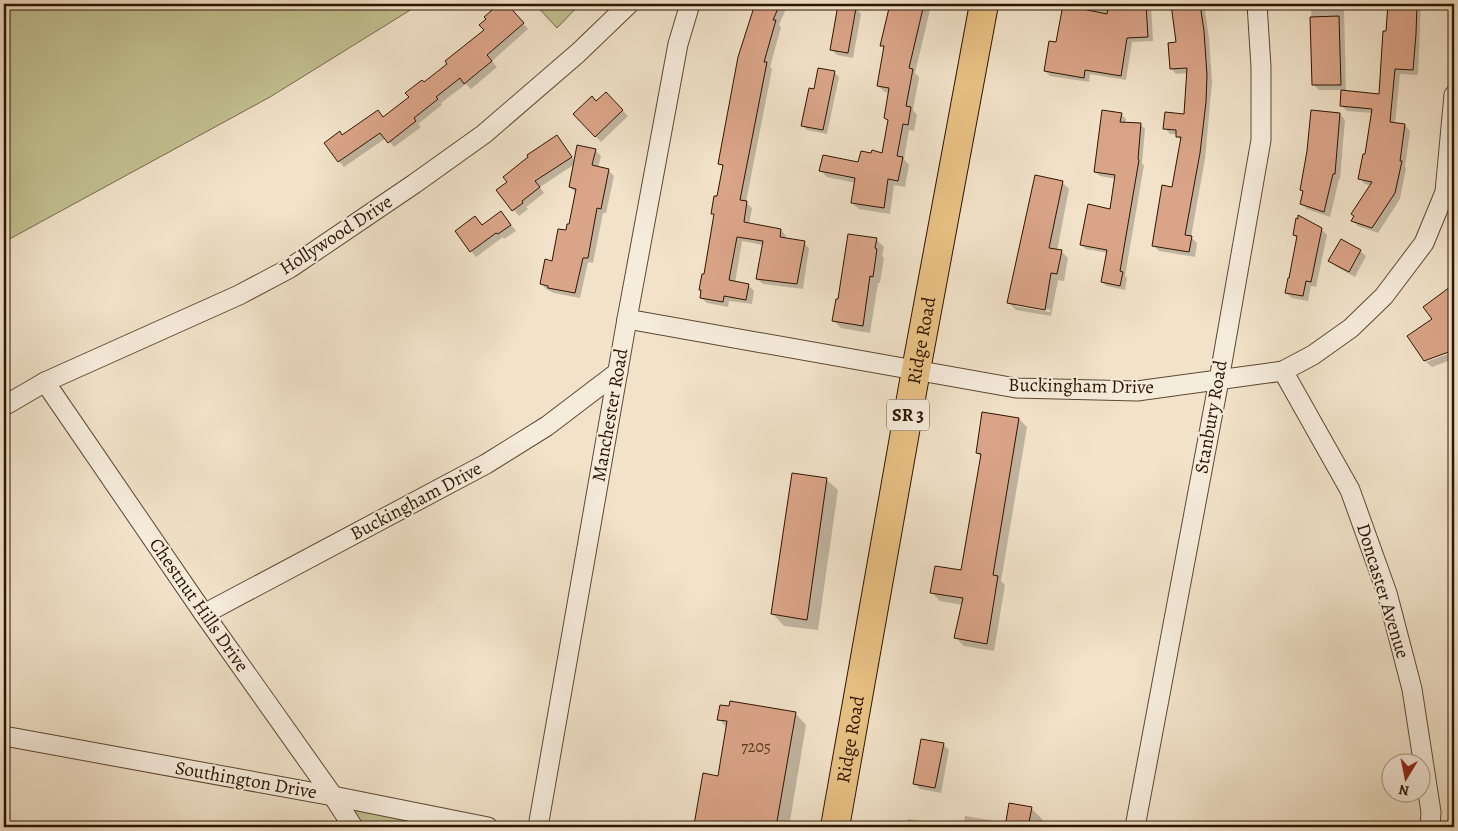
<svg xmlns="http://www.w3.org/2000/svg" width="1458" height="831" font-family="Alegreya,serif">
	<rect width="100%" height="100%" fill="#f1e2c9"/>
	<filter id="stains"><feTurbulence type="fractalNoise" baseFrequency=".004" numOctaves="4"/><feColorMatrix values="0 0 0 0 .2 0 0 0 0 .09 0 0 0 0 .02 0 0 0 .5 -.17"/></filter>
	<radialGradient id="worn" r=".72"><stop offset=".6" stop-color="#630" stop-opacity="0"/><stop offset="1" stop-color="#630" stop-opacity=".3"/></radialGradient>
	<g fill="#c2c091" stroke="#776a48">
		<polygon points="4,4 420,4 270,97 4,242"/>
		<polygon points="535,4 580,4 557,28"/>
		<polygon points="333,796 488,827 353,827"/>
	</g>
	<g fill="#0003" fill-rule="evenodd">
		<polygon points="501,4 505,4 528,29 492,61 497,67 471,89 466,84 441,103 442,105 418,124 421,127 394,147 386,138 344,167 339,161 383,118 410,97 485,30 487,19 486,17"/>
		<polygon points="756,4 788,4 779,25 781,27 770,67 772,69 746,202 752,208 749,225 781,230 786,236 786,239 804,243 809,248 803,289 763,284 757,279 763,245 742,241 735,283 748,285 754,291 752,304 729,301 728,307 707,303 701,298 715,216 713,213 724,168 720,164 739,58"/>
		<polygon points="891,4 923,4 930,10 915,73 919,77 913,110 917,115 914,131 909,130 904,159 909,165 905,187 894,185 890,214 859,209 852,203 856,183 827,177 821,171 859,164 883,154 889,121 885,117 890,93 885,92 878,86 885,49 882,45"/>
		<polygon points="1064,4 1151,4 1153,41 1132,42 1126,80 1090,74 1089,82 1050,76 1045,71 1057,44"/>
		<polygon points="1172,4 1204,4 1209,38 1212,82 1205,159 1191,237 1197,243 1195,257 1159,251 1154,246 1173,189 1181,141 1177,134 1170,134 1165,128 1186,116 1188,73 1176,74 1171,68 1178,44"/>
		<path d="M1311 4H1421L1418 75 1400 74 1395 124 1405 125 1410 131 1405 167 1406 168 1400 199 1378 233 1358 226 1352 221 1372 186 1365 184 1360 179 1366 156 1372 113 1347 111 1341 105 1342 90H1319L1314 85ZM1389 6 1380 95 1346 92 1344 9Z"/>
		<polygon points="856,9 861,14 853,58 837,55 832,50"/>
		<polygon points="834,72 839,77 827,134 807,130 803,126 815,91"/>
		<polygon points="606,94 628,116 601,142 574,114 596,103"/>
		<polygon points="1121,114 1126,119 1125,123 1141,125 1145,129 1142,164 1144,165 1125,276 1127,278 1125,290 1107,286 1102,282 1107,253 1086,249 1081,244 1112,210 1116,179 1100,176 1095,172"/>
		<polygon points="1340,114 1345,120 1340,179 1339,179 1330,217 1307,209 1302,204 1304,192 1301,190"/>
		<polygon points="557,137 575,161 595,150 601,156 598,168 608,170 614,176 606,213 603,213 593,263 588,262 580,298 554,293 546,289 541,283 570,226 576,193 570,187 575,164 540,187 544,193 526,207 528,209 519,216 498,190"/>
		<path d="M1062 182 1069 189 1057 251H1061L1068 258 1064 281 1058 280 1051 316 1016 310 1009 303ZM1015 303 1051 310 1050 312 1015 306Z"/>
		<polygon points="501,212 516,231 504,239 503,237 476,257 471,251 475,217 483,226"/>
		<polygon points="1321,229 1327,235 1316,287 1311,286 1308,301 1292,298 1286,293 1298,239 1294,235"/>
		<polygon points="876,239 884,247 882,256 884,258 880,283 878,283 870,333 841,328 833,320 839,301"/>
		<polygon points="1360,251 1366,256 1355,277 1335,266 1330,261"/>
		<polygon points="1454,285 1454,357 1448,361 1432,367 1426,362 1448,354 1434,319 1425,307"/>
		<polygon points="983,413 1019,419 1027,427 1001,581 1005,585 994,651 964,646 956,638 963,605 940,601 932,593 962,571 982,458 977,453"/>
		<polygon points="826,479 838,490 818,630 784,626 773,614"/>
		<polygon points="795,713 806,725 789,827 698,827 695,825 719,777 727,728 719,719"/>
		<polygon points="943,744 949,750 941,793 920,789 914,783"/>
		<polygon points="1031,808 1043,820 1042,823 1047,827 963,827 965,816 1007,823"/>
		<polygon points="908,819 956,827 907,827"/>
	</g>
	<g fill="#daa488" stroke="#2c1500">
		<polygon points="499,4 507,4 524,23 487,55 492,61 464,84 460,78 436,97 438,99 414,118 416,121 388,143 380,133 338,162 324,143 340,131 342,135 378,110 383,117 409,97 405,93 422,80 424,82 447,64 445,61 484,30 479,25 486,19 484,17"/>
		<polygon points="755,4 780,4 773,20 776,20 764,62 767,62 740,200 747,201 744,222 781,229 780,237 805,241 797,284 756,279 763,241 737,237 729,280 749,284 746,300 724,296 723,302 700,298 701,290 699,290 702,274 704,274 714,214 711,214 714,196 717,196 723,165 718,164 738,57"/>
		<polygon points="890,4 924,4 909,68 913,69 906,106 911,107 908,125 903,124 897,156 903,157 898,181 888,179 884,208 851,203 855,178 819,171 823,155 858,162 861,151 871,153 872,150 882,153 888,120 884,118 889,88 877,86 884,46 880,46"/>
		<polygon points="1109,4 1146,4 1148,37 1127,38 1121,76 1085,70 1084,78 1044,71 1049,41 1056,42 1063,5 1107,14"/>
		<polygon points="1171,4 1200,4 1204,31 1207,75 1206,102 1200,153 1185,235 1192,236 1189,252 1152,246 1162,185 1172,187 1181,137 1176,137 1176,130 1163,129 1165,112 1184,114 1187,68 1170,69 1168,43 1176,42"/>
		<polygon points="1388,4 1417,4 1416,34 1413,70 1395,69 1390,122 1405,124 1400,161 1402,161 1395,193 1372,228 1351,221 1354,216 1351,214 1372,182 1358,179 1363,154 1365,154 1372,109 1340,106 1341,90 1379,94 1383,31 1386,31"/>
		<polygon points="838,5 856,8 848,53 830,50"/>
		<polygon points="1339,16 1341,85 1312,85 1310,17"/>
		<polygon points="818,68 835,71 823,130 801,126 809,88 814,89"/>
		<polygon points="606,92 623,110 595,137 573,114 592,96 596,101"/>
		<polygon points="1102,110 1122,113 1120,122 1141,123 1138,159 1139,160 1120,271 1123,272 1120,286 1101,282 1107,250 1080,245 1088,204 1110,209 1115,175 1094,172"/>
		<polygon points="1311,110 1340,113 1335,174 1333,174 1324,212 1300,204 1303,191 1300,190 1307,151"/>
		<polygon points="557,135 572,157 535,181 540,187 522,201 523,203 512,211 496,190 507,182 503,177 528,157 527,155"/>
		<polygon points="577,145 596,149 592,165 609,169 601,209 597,208 588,258 583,258 575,293 548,288 548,286 540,284 545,259 552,261 558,229 566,230 567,224 569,224 576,189 569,187"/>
		<polygon points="1035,175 1063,181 1049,248 1062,250 1057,274 1051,273 1045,310 1007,303"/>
		<polygon points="501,211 511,225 498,234 496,233 470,252 455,231 475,216 482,225"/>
		<polygon points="1298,215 1322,228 1311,282 1306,281 1303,296 1285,293 1288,278 1289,278 1297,236 1293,235 1296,218 1298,219"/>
		<polygon points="848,234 877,238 875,248 877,249 873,277 870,276 863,326 832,321 836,299 838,299"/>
		<polygon points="1341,239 1361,250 1349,272 1328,261"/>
		<polygon points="1454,284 1454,350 1424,361 1407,336 1432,319 1423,307"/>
		<polygon points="982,412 1019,418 993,575 998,576 987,644 954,638 963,598 930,593 935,566 961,570 981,454 976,453"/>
		<polygon points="792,473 827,478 807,620 771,614"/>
		<polygon points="730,701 796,712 776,827 706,827 694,825 703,773 718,776 727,721 717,720 720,705 729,706"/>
		<polygon points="921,739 944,743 935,788 913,784"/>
		<polygon points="1009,803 1032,807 1028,827 1005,827"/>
	</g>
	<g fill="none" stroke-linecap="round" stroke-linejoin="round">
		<defs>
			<g id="minor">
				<polyline points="627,319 1016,388 1137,391 1283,371 1313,355 1351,328 1384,296 1424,243 1445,192 1454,95"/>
				<polyline points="1283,371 1350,490 1387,593 1412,689 1431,812 1430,827"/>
				<polyline points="45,382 204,614 333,796 353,827"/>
				<polyline points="4,406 45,382 239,295 290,268 414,184 484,134 578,53 629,4"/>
				<polyline points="204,614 486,464 547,426 618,372"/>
				<polyline points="4,736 333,796 488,827"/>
				<polyline points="538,827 627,319 678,44 690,4"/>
				<polyline points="1135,827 1219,380 1261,140 1261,67 1257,4"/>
			</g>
			<g id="primary">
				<path id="s1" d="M835 827 916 370 984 4"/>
			</g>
		</defs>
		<use href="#minor" stroke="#5d4832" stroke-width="21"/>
		<use href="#primary" stroke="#2c1500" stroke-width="30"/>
		<use href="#minor" stroke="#f6ecdc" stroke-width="19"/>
		<use href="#primary" stroke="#e8c184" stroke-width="28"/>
	</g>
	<g text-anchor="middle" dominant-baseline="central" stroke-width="4" stroke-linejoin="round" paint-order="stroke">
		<g font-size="16" fill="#583922">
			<text x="756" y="747">7205</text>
		</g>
		<rect fill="#f6ecdc" stroke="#695642" stroke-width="1" x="887" y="399.5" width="42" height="31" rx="4"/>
		<g font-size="18" font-weight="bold" fill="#2c1500">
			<text x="908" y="415">SR 3</text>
		</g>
		<g font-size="19" fill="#2c1500" stroke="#f6ecdc">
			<text transform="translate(336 235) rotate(-33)">Hollywood Drive</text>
			<text stroke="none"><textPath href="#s1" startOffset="494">Ridge Road</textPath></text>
			<text transform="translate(1081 386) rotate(1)">Buckingham Drive</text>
			<text transform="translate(610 415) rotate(-80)">Manchester Road</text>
			<text transform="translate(1211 417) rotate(-80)">Stanbury Road</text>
			<text transform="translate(416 501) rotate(-28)">Buckingham Drive</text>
			<text transform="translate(1383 591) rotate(73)">Doncaster Avenue</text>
			<text transform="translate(199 605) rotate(55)">Chestnut Hills Drive</text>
			<text stroke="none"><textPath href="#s1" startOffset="89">Ridge Road</textPath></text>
			<text transform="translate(246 780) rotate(10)">Southington Drive</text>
		</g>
	</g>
	<rect width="1458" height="831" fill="none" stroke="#f1e2c9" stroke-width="20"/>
	<rect x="5" y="5" width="1448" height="821" fill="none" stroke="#2c1500" stroke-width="2.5"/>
	<rect x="10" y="10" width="1438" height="811" fill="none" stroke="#2c1500"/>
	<g transform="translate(1406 778) rotate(190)"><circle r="24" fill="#f6ecdc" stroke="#a59684"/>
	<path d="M0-4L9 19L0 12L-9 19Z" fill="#8f2418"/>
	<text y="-8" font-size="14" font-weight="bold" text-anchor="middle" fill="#2c1500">N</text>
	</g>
	<rect width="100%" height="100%" filter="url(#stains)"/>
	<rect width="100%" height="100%" fill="url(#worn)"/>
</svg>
